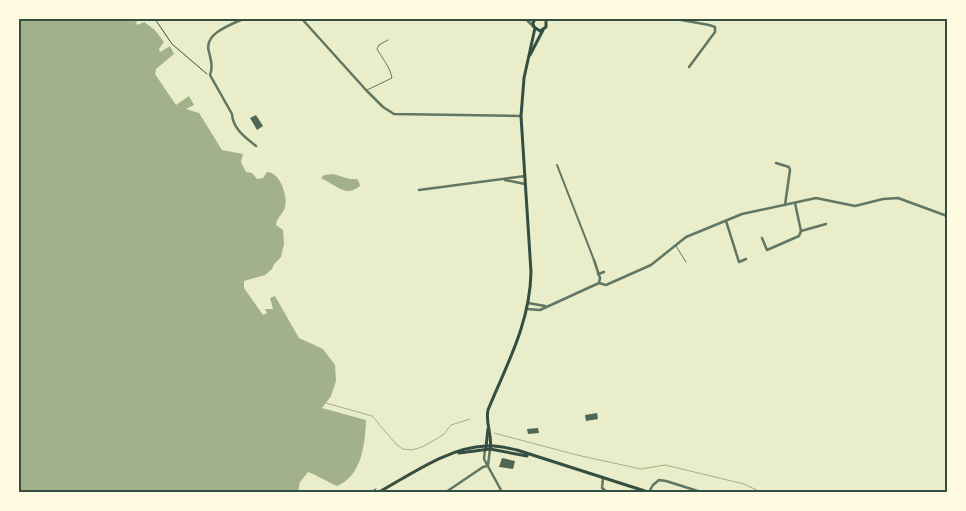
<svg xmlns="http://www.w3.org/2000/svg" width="966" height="511" font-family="'Source Sans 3',sans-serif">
	<rect width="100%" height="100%" fill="#e9edc9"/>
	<g fill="#a3b18a">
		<path d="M19 19H129L130 22 135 19H141L136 22 137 25 144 22 155 30 164 42 159 49 160 52 170 46 174 54 156 69 155 74 176 105 189 96 194 105 186 109 199 113 222 150 243 154 241 162 246 172 252 173 257 179 263 178 267 172C280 172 288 196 285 207 283 214 277 217 276 225L283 230 284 244 281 257 274 264 272 269 265 275 244 281V288L263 315 267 313 265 309H273L270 298 275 296 299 338 323 349 335 365 336 381 331 396 322 408 366 420C365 444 362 476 337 486 327 482 319 476 308 472L300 482 298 492H19Z"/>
		<path d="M333 174 350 179H357L359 182 360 186C357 188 353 191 349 191 342 192 328 181 321 178L324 175Z"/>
	</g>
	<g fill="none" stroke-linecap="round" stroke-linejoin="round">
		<g stroke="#a3b18a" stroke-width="1">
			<polyline points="326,403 372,416 397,445 403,449 412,450 422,447 438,438 444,434 451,425 470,419"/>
			<polyline points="494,433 577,455 641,469 665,465 744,484 761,492"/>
		</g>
	</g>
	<g fill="#4f6655">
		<polygon points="256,115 263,126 257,130 250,118"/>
		<polygon points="597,413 598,419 586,421 585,415"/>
		<polygon points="538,428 539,433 528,434 527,429"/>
		<polygon points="502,458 515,461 513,469 499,467"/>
	</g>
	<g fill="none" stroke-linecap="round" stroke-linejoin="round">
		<g stroke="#344e41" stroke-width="1">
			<polyline points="155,19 172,44 207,74"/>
			<polyline points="370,492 376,489"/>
		</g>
		<g stroke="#617663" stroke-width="1">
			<polyline points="517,19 518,20"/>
			<path d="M367 90 392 78C390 67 382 58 377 49L379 45 388 40"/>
			<polyline points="676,246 686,262"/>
		</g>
		<polyline stroke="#617663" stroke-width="2" points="557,165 594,260"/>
		<g stroke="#617663" stroke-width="2.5">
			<path d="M243 19C230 25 203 34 209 52 211 60 213 67 210 75L232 114C233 129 245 137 256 146"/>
			<polyline points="302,19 366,90 383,107 394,114 521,116"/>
			<polyline points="676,19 709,25 715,27 715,32 689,67"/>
			<polyline points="776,163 789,167 790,170 785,205"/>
			<polyline points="505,180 525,184"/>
			<polyline points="419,190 525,176"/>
			<polyline points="726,221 739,262 746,259"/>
			<polyline points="801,231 826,224"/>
			<polyline points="762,238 767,250 799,236 801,231 795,203"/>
			<polyline points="598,274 604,272"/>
			<polyline points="599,283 606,285 651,265 686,237 742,214 816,198 855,206 883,199 898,198 947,216"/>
			<polyline points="528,303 545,306"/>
			<polyline points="527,309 540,310 599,283 600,278 594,260"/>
			<polyline points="485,449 484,459 502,492"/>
			<polyline points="488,465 490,449"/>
			<polyline points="603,478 602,488 607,492"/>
			<polyline points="446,492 483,467 487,466"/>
			<polyline points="649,492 653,485 659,480 666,481 701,492"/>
		</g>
		<polyline stroke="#617663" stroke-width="3" points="526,19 533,26"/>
		<g stroke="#344e41" stroke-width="3">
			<polyline points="535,19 533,23 534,27 540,31 546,27 546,19"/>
			<polyline points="530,55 543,30"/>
			<polyline points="486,447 488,429"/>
			<path d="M490 449C493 436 485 424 488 410 507 364 530 323 531 272L521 116 524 78 535 28"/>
			<polyline points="459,453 490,449 527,456"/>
			<path d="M379 492C410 475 449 447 486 446 496 445 507 448 517 450L648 492"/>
		</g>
	</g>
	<rect width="966" height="511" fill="none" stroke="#fefae0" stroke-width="40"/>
	<rect x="20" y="20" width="926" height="471" fill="none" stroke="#344e41" stroke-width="2"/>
</svg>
